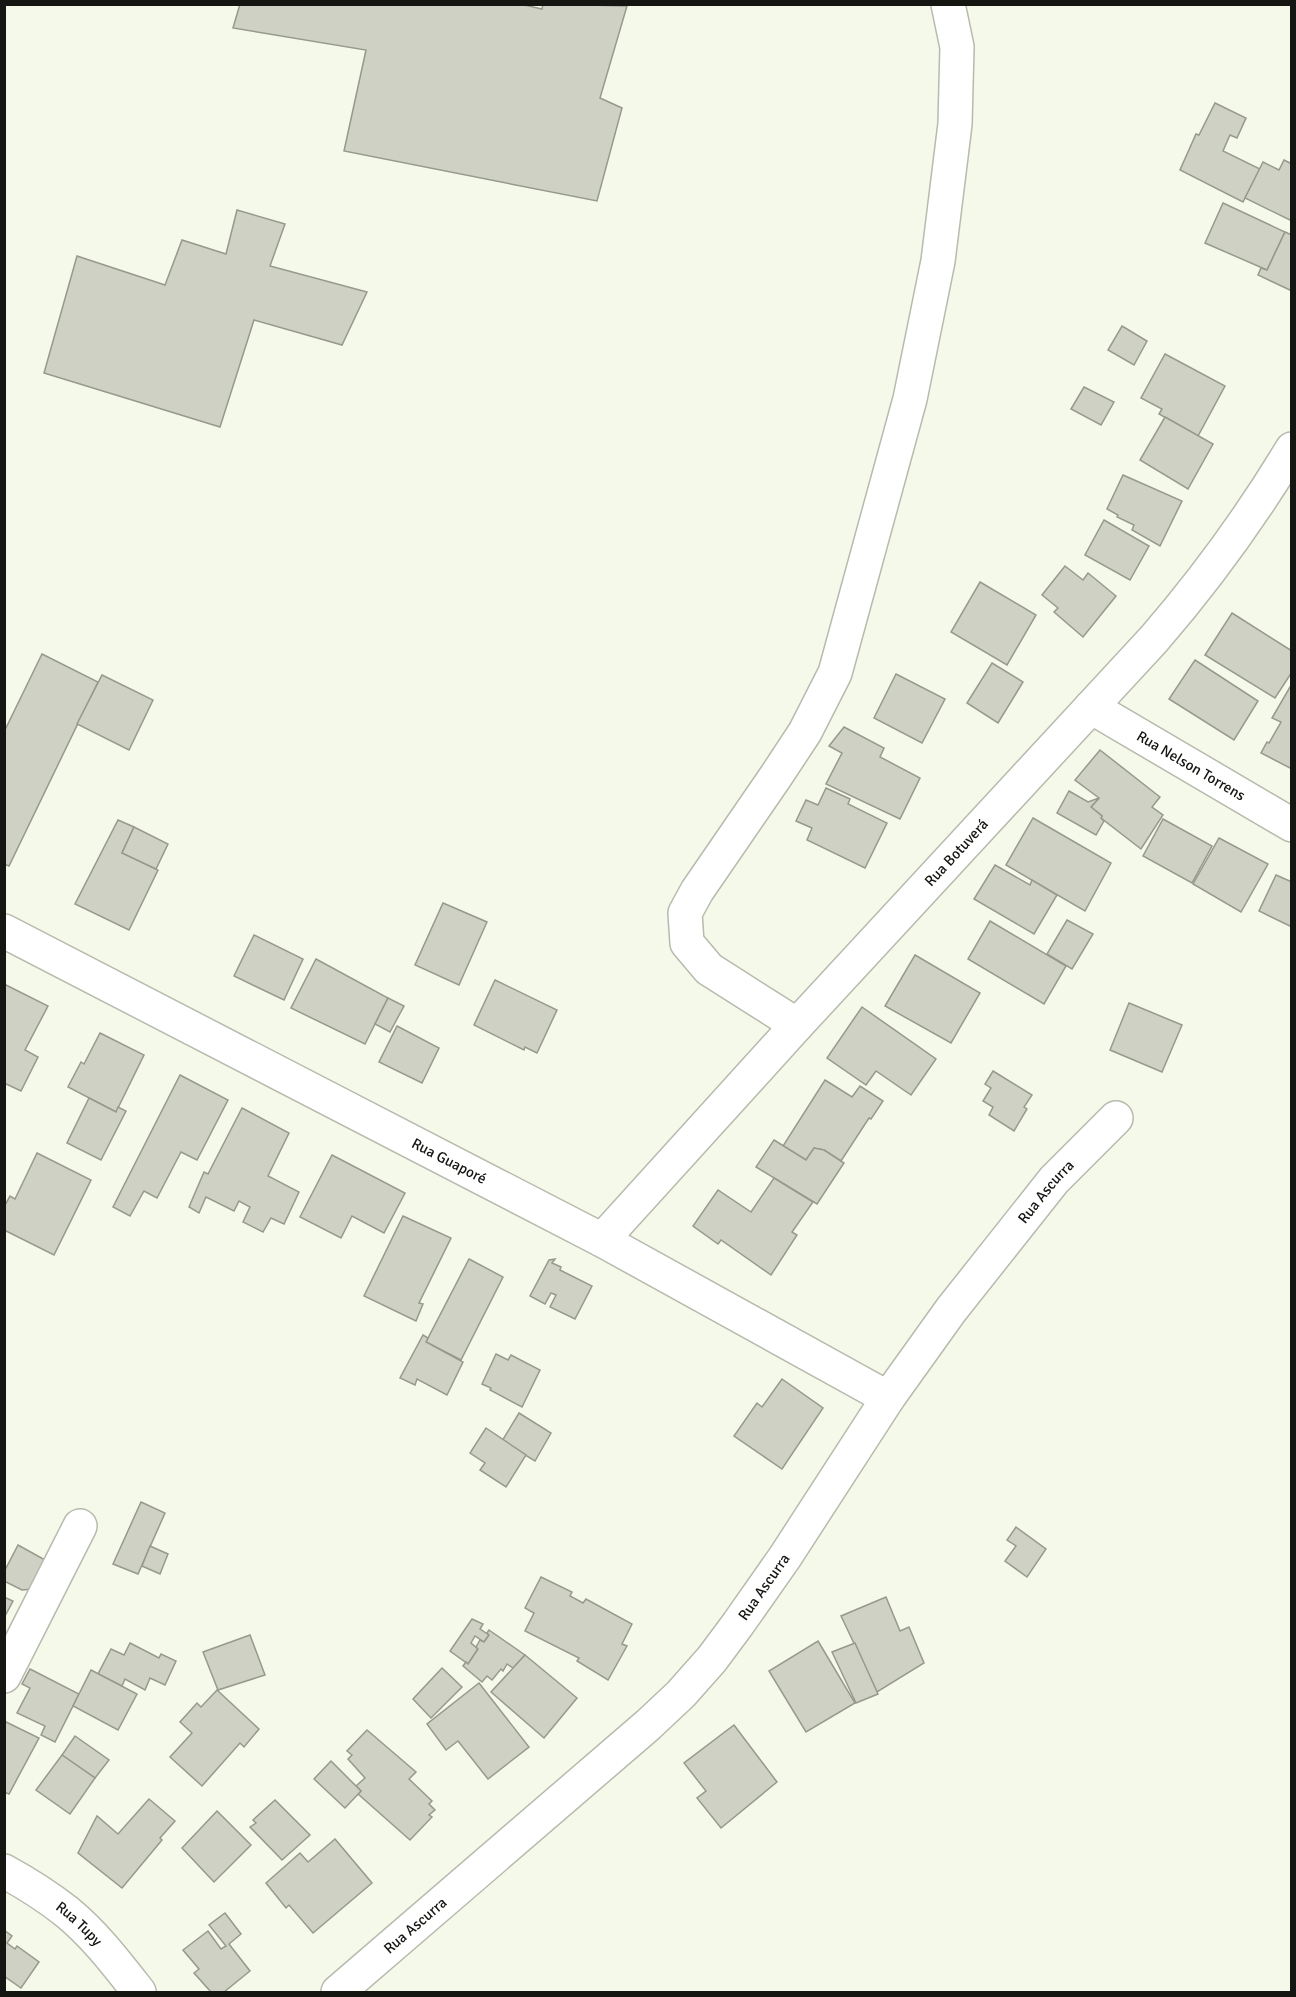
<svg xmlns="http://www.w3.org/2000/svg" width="1296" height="1997" font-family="Signika,sans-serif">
	<rect width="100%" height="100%" fill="#f5f9ea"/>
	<g fill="#ced1c3" stroke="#96998c" stroke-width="1.5">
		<polygon points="240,4 520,4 542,9 543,4 627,6 600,98 622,108 597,201 344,151 366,50 233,28"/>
		<polygon points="1215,103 1246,118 1237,138 1230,135 1223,151 1260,169 1243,202 1180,170 1196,134 1199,135"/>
		<polygon points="1284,160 1292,164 1292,221 1245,198 1263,162 1279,170"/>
		<polygon points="1223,203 1285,232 1267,270 1205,243"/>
		<polygon points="237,210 285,224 270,266 367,292 342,345 254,320 220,427 44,373 77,256 165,285 182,240 226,254"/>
		<polygon points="1285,232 1292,235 1292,291 1258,275 1261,268 1267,270"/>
		<polygon points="1122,326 1147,341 1134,365 1108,350"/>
		<polygon points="1165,354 1225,386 1198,436 1159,414 1162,409 1141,398"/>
		<polygon points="1084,387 1114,402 1101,425 1071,409"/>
		<polygon points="1165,417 1213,444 1188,489 1140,460"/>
		<polygon points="1123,475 1182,501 1160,546 1132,530 1134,525 1117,517 1118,515 1107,509"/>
		<polygon points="1104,520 1149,546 1130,580 1085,555"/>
		<polygon points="1065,566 1083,580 1088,573 1116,596 1083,637 1054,612 1058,608 1042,595"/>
		<polygon points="980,582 1036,615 1007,665 951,632"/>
		<polygon points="1232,613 1292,651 1292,672 1275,698 1205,655"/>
		<polygon points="42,654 98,682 9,866 4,864 4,732"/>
		<polygon points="1195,660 1258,701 1234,740 1169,699"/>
		<polygon points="992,663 1023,682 998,723 967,703"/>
		<polygon points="896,674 945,699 922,743 874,718"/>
		<polygon points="102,675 153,700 129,750 77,724"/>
		<polygon points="1290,687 1292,688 1292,769 1261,753 1267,742 1269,743 1281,722 1272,718"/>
		<polygon points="844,727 884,748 880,757 920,778 900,819 826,784 842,753 829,746"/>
		<polygon points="1100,750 1160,797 1152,807 1163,815 1141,849 1101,818 1102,816 1091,807 1099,798 1075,780"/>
		<polygon points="826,788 850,799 848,804 887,823 865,868 807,840 812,828 796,821 806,800 818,805"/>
		<polygon points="1069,791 1088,802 1099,798 1091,807 1102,816 1101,818 1104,821 1096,835 1057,813"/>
		<polygon points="1033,818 1111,863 1085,911 1006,865"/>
		<polygon points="1163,819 1212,846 1192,883 1143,856"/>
		<polygon points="118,820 134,827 122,853 158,870 129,930 75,904"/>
		<polygon points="134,827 168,844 156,869 122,853"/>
		<polygon points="1219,838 1268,864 1241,912 1193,884"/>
		<polygon points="995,865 1030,885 1032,880 1057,895 1034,934 974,899"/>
		<polygon points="1276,875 1292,882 1292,927 1259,911"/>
		<polygon points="443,903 487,922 459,985 415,965"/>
		<polygon points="1067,920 1093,934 1072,969 1047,954"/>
		<polygon points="990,921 1066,966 1044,1004 968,959"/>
		<polygon points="254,935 303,959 284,1000 234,976"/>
		<polygon points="915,955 980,993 951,1043 885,1006"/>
		<polygon points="316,959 388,998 365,1044 291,1008"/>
		<polygon points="495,980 557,1010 537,1053 525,1047 524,1050 474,1025"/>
		<polygon points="4,984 48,1006 25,1050 38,1057 21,1091 4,1083"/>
		<polygon points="388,998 404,1006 390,1032 375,1024"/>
		<polygon points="1129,1003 1182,1025 1162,1072 1110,1050"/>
		<polygon points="862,1007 936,1059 911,1095 876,1071 866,1085 827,1058"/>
		<polygon points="397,1026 439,1048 422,1083 379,1062"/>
		<polygon points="100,1033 144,1055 116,1112 68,1087 81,1062 84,1064"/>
		<polygon points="993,1071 1032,1095 1024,1107 1027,1109 1014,1131 989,1115 993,1107 983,1101 991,1088 985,1084"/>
		<polygon points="180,1075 228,1100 197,1160 181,1152 157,1198 144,1191 130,1216 113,1207"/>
		<polygon points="825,1080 852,1097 860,1086 883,1101 871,1119 869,1118 841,1161 824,1150 814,1148 806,1160 783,1146"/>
		<polygon points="89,1098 116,1112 118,1107 126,1111 101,1160 67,1143"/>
		<polygon points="242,1108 289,1133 268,1176 299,1192 284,1224 271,1218 263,1232 243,1222 250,1207 239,1201 234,1211 206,1197 199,1213 189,1207 204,1172 208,1174"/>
		<polygon points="774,1140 806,1160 814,1148 824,1150 844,1163 817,1204 756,1167"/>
		<polygon points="37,1153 91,1180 54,1255 4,1230 4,1207 10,1196 15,1199"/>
		<polygon points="332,1155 405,1193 384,1233 352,1216 341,1238 300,1217"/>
		<polygon points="774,1178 813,1202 792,1232 797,1235 771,1275 721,1240 718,1244 693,1226 718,1190 751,1212"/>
		<polygon points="403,1216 451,1238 419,1303 423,1304 416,1321 364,1296"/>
		<polygon points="469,1259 503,1277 461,1360 426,1342"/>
		<polygon points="555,1259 552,1263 561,1267 560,1270 592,1286 575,1319 550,1307 556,1295 551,1293 545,1304 530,1296 549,1260"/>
		<polygon points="423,1335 428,1338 426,1342 463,1362 447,1395 417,1379 415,1385 400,1378"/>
		<polygon points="496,1354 508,1360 511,1355 540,1370 522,1407 490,1390 491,1388 482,1384"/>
		<polygon points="782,1379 823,1408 782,1469 734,1436 757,1403 762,1407"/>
		<polygon points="519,1413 551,1433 535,1461 502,1441"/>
		<polygon points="486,1428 526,1455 506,1487 480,1470 485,1463 470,1453"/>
		<polygon points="141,1502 165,1513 138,1574 113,1564"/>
		<polygon points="1016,1527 1046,1549 1027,1577 1005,1561 1016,1546 1007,1540"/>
		<polygon points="18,1545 47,1561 33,1589 22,1590 4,1581 4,1572"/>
		<polygon points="150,1546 168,1554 160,1574 142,1566"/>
		<polygon points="541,1577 572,1592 570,1596 583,1603 586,1599 632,1624 622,1644 627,1646 608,1680 577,1661 579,1658 525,1631 534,1613 525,1608"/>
		<polygon points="4,1597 13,1601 4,1618"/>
		<polygon points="886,1597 900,1631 909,1627 924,1663 877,1692 841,1616"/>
		<polygon points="472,1619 483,1624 480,1629 489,1635 484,1642 475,1636 471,1643 478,1649 468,1664 450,1651"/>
		<polygon points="489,1630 525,1655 513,1668 507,1664 503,1671 501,1669 492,1680 487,1676 482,1682 463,1666 466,1662 468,1664 478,1649 476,1647 480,1640 484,1642 489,1635 487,1633"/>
		<polygon points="250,1635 265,1675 218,1690 203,1652"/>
		<polygon points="818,1641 855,1703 806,1732 769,1671"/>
		<polygon points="130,1643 159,1658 161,1654 176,1661 165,1685 150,1678 145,1690 125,1679 122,1686 98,1674 111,1649 124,1655"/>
		<polygon points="855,1643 878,1694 856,1703 832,1652"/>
		<polygon points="525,1655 577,1698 544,1738 491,1692"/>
		<polygon points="442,1668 462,1687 431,1718 413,1699"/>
		<polygon points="30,1669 79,1694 55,1742 41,1735 45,1726 17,1713 30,1688 22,1684"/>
		<polygon points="91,1670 137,1694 118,1730 73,1706"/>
		<polygon points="479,1683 529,1747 488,1779 458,1741 446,1750 427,1724"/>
		<polygon points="217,1690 259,1729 244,1747 240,1743 202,1786 170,1757 192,1733 180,1722 197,1703 201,1707"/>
		<polygon points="4,1721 39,1738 9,1794 4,1792"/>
		<polygon points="734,1725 777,1782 721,1828 697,1798 706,1791 684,1763"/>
		<polygon points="367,1730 416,1772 409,1779 432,1801 429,1804 435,1810 429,1815 432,1817 410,1840 358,1794 361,1791 356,1786 365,1778 348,1759 352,1755 347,1751"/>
		<polygon points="75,1736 109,1760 95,1778 62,1755"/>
		<polygon points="62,1755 95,1778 70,1814 36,1790"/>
		<polygon points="331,1761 361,1791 345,1808 314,1779"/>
		<polygon points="149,1799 175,1821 160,1838 162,1840 122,1888 78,1853 97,1816 118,1834"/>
		<polygon points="275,1800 310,1835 282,1860 250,1827 256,1823 253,1820"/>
		<polygon points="217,1811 251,1845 214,1882 182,1848"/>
		<polygon points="335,1839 372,1883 313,1933 289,1905 286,1908 266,1883 300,1853 308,1862"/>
		<polygon points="225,1913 241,1934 229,1944 250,1971 224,1992 211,1992 194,1973 199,1969 183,1950 208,1931 221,1949 226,1946 209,1925"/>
		<polygon points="4,1930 12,1936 7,1943 15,1949 17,1946 39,1962 21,1988 4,1976"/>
	</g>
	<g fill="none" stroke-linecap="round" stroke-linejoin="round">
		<defs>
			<g id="minor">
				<path id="s1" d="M1091 707 1292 825"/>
				<path id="s2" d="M4 931 602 1240 888 1398"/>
				<polyline points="797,1025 709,969 687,943 685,913 697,891 776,776 805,732 835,673 910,399 938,261 955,124 957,47 948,4"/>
				<path id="s3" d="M602 1240 797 1025 1154 639C1206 579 1251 517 1292 449"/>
				<polyline points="4,1676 80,1526"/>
				<path id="s4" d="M338 1992 648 1725 681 1694 712 1659 738 1624 785 1557 888 1398 951 1310 1054 1180 1116 1118"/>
			</g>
			<g id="major">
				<path id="s5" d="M4 1871C26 1883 48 1897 67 1912 95 1935 117 1964 139 1992"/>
			</g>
		</defs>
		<use href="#minor" stroke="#b7baad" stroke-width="36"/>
		<use href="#major" stroke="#b7baad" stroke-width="36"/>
		<use href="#minor" stroke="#fff" stroke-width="33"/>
		<use href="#major" stroke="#fff" stroke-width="33"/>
	</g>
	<g text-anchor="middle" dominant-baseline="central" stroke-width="4.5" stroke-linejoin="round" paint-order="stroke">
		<g font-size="15" fill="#151611" stroke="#f5f9ea">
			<text stroke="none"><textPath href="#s1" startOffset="116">Rua Nelson Torrens</textPath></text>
			<text stroke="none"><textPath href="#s3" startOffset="525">Rua Botuverá</textPath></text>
			<text stroke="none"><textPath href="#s2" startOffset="501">Rua Guaporé</textPath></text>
			<text stroke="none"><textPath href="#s4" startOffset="1076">Rua Ascurra</textPath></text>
			<text stroke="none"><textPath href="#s4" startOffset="590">Rua Ascurra</textPath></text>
			<text stroke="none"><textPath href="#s5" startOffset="92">Rua Tupy</textPath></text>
			<text stroke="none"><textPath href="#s4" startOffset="102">Rua Ascurra</textPath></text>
		</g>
	</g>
	<rect width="1296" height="1997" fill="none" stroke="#151611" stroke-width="12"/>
</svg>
